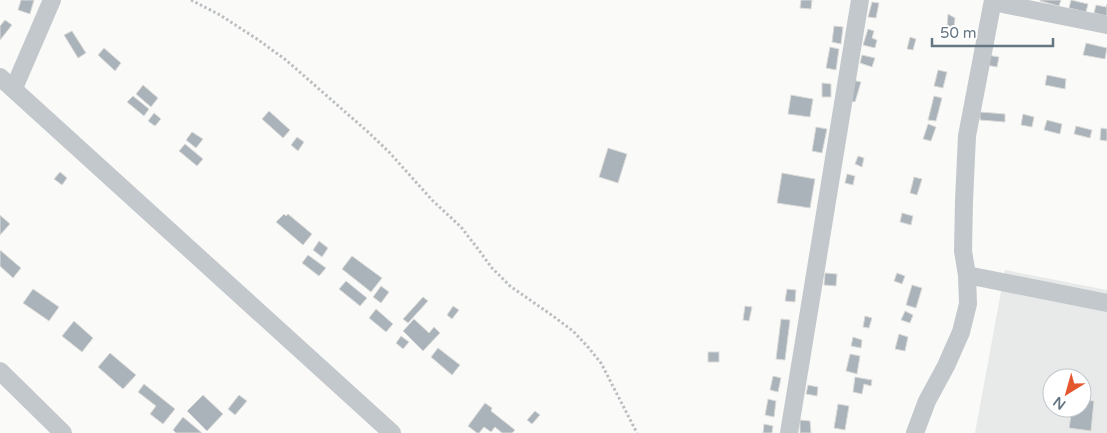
<svg xmlns="http://www.w3.org/2000/svg" width="1107" height="433" font-family="'Varela Round',sans-serif">
	<rect width="100%" height="100%" fill="#fafaf8"/>
	<path fill="#e8e9e9" fill-rule="evenodd" d="M1005 270 1107 290V433H975ZM1052 378H1082V408H1052Z"/>
	<g fill="#aab3b9" stroke="#dcdcda">
		<polygon points="21,0 34,0 30,14 18,10"/>
		<polygon points="801,0 812,0 811,9 800,8"/>
		<polygon points="1040,0 1061,0 1059,6 1040,1"/>
		<polygon points="1071,0 1088,4 1086,12 1069,8"/>
		<polygon points="872,2 879,3 876,18 868,17"/>
		<polygon points="1107,4 1107,16 1094,13 1096,5 1106,7"/>
		<polygon points="948,14 955,18 954,29 947,28"/>
		<polygon points="5,20 12,25 0,40 0,26"/>
		<polygon points="834,26 843,27 841,44 832,42"/>
		<polygon points="868,29 874,31 872,38 877,40 875,48 863,45"/>
		<polygon points="72,31 86,53 78,58 64,35"/>
		<polygon points="910,37 916,39 913,50 907,49"/>
		<polygon points="1086,43 1107,48 1105,59 1083,55"/>
		<polygon points="830,47 839,49 836,70 826,68"/>
		<polygon points="104,48 121,63 115,71 98,55"/>
		<polygon points="862,55 875,58 872,67 860,63"/>
		<polygon points="987,55 999,57 997,67 986,65"/>
		<polygon points="938,70 947,72 943,88 934,86"/>
		<polygon points="1047,75 1066,79 1065,89 1045,85"/>
		<polygon points="852,80 861,82 855,102 846,100"/>
		<polygon points="822,83 831,84 831,97 822,97"/>
		<polygon points="143,85 158,98 151,107 136,94"/>
		<polygon points="791,95 813,99 810,117 788,114"/>
		<polygon points="133,96 149,109 144,116 127,102"/>
		<polygon points="934,96 942,98 936,121 928,120"/>
		<polygon points="269,111 290,130 283,138 262,119"/>
		<polygon points="980,112 1005,114 1005,122 980,120"/>
		<polygon points="154,113 161,119 155,126 148,121"/>
		<polygon points="1023,114 1034,117 1032,127 1021,125"/>
		<polygon points="1047,120 1062,124 1060,134 1044,130"/>
		<polygon points="928,124 936,127 931,141 923,139"/>
		<polygon points="1076,126 1092,130 1090,138 1074,134"/>
		<polygon points="816,127 827,129 822,153 812,151"/>
		<polygon points="1101,128 1107,129 1107,141 1100,140"/>
		<polygon points="192,132 203,139 196,148 186,140"/>
		<polygon points="297,137 304,142 298,151 291,145"/>
		<polygon points="185,144 203,159 197,166 179,151"/>
		<polygon points="608,148 627,154 618,183 599,177"/>
		<polygon points="858,156 864,158 862,167 855,164"/>
		<polygon points="60,172 67,178 62,185 54,179"/>
		<polygon points="782,173 815,179 810,208 777,203"/>
		<polygon points="847,174 855,176 853,185 845,183"/>
		<polygon points="914,177 922,179 917,195 910,193"/>
		<polygon points="902,213 913,216 911,225 900,222"/>
		<polygon points="284,214 286,216 288,214 312,234 303,245 276,222"/>
		<polygon points="0,215 10,224 0,235"/>
		<polygon points="319,241 328,248 322,257 313,250"/>
		<polygon points="0,250 21,268 13,278 0,266"/>
		<polygon points="308,255 326,268 319,276 302,263"/>
		<polygon points="352,256 382,278 371,292 342,269"/>
		<polygon points="825,273 837,274 836,286 824,285"/>
		<polygon points="897,273 905,276 902,284 894,281"/>
		<polygon points="346,281 367,298 360,306 339,289"/>
		<polygon points="912,285 922,288 916,308 906,305"/>
		<polygon points="381,286 389,292 381,303 373,297"/>
		<polygon points="33,289 59,307 49,321 23,303"/>
		<polygon points="787,289 796,290 795,302 785,301"/>
		<polygon points="423,297 428,301 408,323 403,319"/>
		<polygon points="453,306 459,310 452,319 447,315"/>
		<polygon points="745,306 752,307 749,321 743,320"/>
		<polygon points="376,309 393,324 386,332 369,318"/>
		<polygon points="905,311 913,315 910,323 901,320"/>
		<polygon points="865,316 872,318 869,328 863,327"/>
		<polygon points="414,319 429,333 434,327 440,333 423,351 403,331"/>
		<polygon points="781,319 790,320 785,360 776,359"/>
		<polygon points="74,321 93,338 82,352 62,336"/>
		<polygon points="899,334 908,337 905,351 895,349"/>
		<polygon points="401,336 409,342 403,349 396,343"/>
		<polygon points="853,337 862,340 861,348 851,346"/>
		<polygon points="438,348 460,365 452,375 431,357"/>
		<rect x="708" y="352" width="11" height="10"/>
		<polygon points="110,353 136,375 123,389 98,367"/>
		<polygon points="850,354 860,356 857,374 846,371"/>
		<polygon points="773,376 781,378 778,392 770,390"/>
		<polygon points="855,377 872,380 871,386 864,384 862,394 853,392"/>
		<polygon points="144,384 175,409 163,424 150,414 156,406 138,392"/>
		<polygon points="808,385 818,387 817,396 806,394"/>
		<polygon points="203,395 223,414 207,431 187,411"/>
		<polygon points="239,395 247,401 235,415 228,409"/>
		<polygon points="768,399 776,401 774,417 765,415"/>
		<polygon points="1082,399 1094,401 1091,431 1069,428 1072,408 1082,408"/>
		<polygon points="485,403 492,408 491,411 515,430 512,433 502,433 495,427 491,432 484,427 479,433 477,433 468,426"/>
		<polygon points="838,404 849,406 845,430 834,428"/>
		<polygon points="535,411 540,415 532,424 527,420"/>
		<polygon points="183,417 202,433 176,433 173,430"/>
		<polygon points="800,420 810,421 811,433 800,433"/>
		<polygon points="764,424 773,426 772,433 763,433"/>
	</g>
	<g fill="none" stroke-linecap="round" stroke-linejoin="round">
		<polyline stroke="#bbbfc2" stroke-width="3" stroke-dasharray="2.5 2.5" stroke-linecap="butt" points="191,0 220,15 257,39 286,60 368,132 389,152 432,200 461,227 478,249 492,268 510,286 553,316 573,331 588,347 601,363 637,433"/>
		<g stroke="#c3c8cc" stroke-width="18">
			<polyline points="993,2 1107,25"/>
			<polyline points="0,77 392,433"/>
			<polyline points="14,88 52,0"/>
			<polyline points="967,275 1107,303"/>
			<polyline points="0,371 63,433"/>
			<polyline points="789,433 860,0"/>
			<polyline points="915,433 927,401 946,366 961,332 968,304 967,275 963,251 964,201 967,136 993,0"/>
		</g>
	</g>
	<g transform="translate(1067 393) rotate(217)"><circle r="24" fill="#ffffff" stroke="#c1c8cd"/>
	<path d="M0-4L9 19L0 12L-9 19Z" fill="#e4572e"/>
	<text y="-8" font-size="14" font-weight="bold" text-anchor="middle" fill="#657683">N</text>
	</g>
	<path d="M932 38v8h121v-8" fill="none" stroke="#657683" stroke-width="2.5"/>
	<text x="940" y="38" font-size="15" fill="#657683" stroke="#ffffff" stroke-width="4" paint-order="stroke">50 m</text>
</svg>
